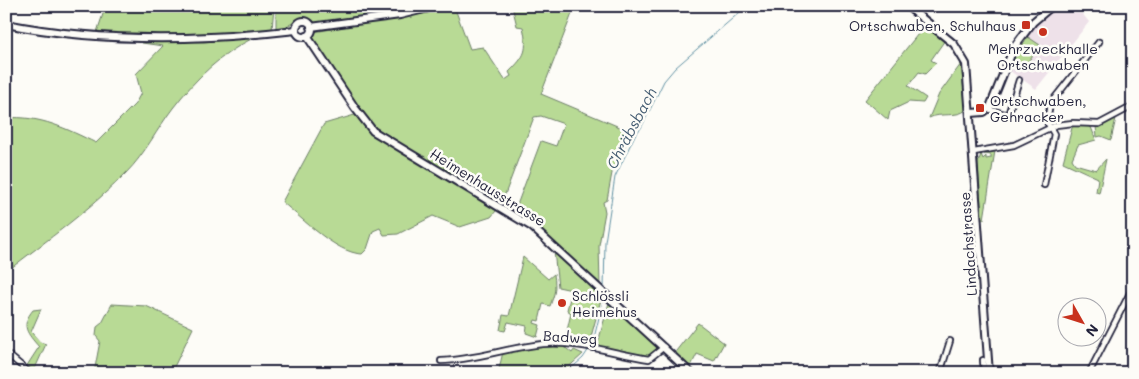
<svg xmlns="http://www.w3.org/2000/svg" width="1139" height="379" font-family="Mali,sans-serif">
	<rect width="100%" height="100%" fill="#fdfcf7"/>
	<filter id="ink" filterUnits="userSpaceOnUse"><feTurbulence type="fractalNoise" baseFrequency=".02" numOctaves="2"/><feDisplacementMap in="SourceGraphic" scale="10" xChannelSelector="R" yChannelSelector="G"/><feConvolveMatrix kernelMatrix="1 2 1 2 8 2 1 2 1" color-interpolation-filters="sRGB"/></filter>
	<g filter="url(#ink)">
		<polygon fill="#eee1e9" points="1057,6 1076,6 1089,22 1036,89 1007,69 1016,49 1031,28"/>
		<g fill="#b8da95" stroke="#6d7e68">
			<polygon points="92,6 274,6 272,30 179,36 97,32 104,11"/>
			<path d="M276 6H427L400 13 315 24C297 13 296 26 276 29Z"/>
			<path d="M450 6H454L470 49 483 47 505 80 511 76 509 72C526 55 528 51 523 27L517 26 512 6H575L541 94 629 131V137L612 173 607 200 603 202 605 212 599 245 600 286 514 213 541 141 556 146 564 124 541 116 534 117 501 205 491 217 460 227 433 216 398 234 384 235 380 228 373 231 367 249 362 254C336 253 303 219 282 202L324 124 358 114 311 37 314 32 433 12Z"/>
			<polygon points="926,24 945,40 931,60 936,63 925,74 919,72 908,86 926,98 923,103 909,102 890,111 888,120 865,100"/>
			<path d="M255 37C221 54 196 78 173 108 157 129 145 154 126 173 90 210 47 240 6 272V118C40 115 67 129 96 143L135 104 141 93 136 74 163 46 142 43 143 40 204 42Z"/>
			<polygon points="1028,37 1040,45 1025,66 1013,59"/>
			<path d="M961 64 966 110C957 118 940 112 929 118L939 94Z"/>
			<polygon points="1117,114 1111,140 1101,136 1097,137 1096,126"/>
			<polygon points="1073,124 1091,127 1096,140 1078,145 1072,159 1075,164 1096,170 1106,159 1099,193 1096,192 1098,178 1063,162"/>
			<polygon points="995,151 984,219 982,220 978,163 981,154 983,159 986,156 986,159 991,158 991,155 984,154"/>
			<polygon points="554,251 603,292 588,348 564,344 571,313 567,310 572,290 558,287"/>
			<path d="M523 257 548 279 554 274C556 290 555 292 550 306L543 304 539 321 535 320 534 323 540 325 537 337 526 333 527 326 508 322 505 331 500 330 503 315 509 316Z"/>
			<polygon points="610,299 658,345 658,350 651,357 597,346"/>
			<polygon points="112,304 146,306 193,328 171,373 94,373 100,341 96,336 97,327 102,323"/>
			<path d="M41 309 31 332 40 342 46 344 33 373 26 367 39 347C27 333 20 326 33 310Z"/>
			<polygon points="698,323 724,343 714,361 697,354 690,368 677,355 676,351"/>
			<polygon points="543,345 562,345 572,353 574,350 583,354 562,373 498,373 503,352"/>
		</g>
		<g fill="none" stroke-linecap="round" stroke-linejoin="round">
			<g stroke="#6292a4" stroke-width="1">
				<polyline points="604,290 605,242 615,177 635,135 641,128 664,81 675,68 747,6"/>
				<polyline points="590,345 593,342 604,297"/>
				<polyline points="566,373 583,358 589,349"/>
			</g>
			<defs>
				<g id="street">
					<polyline points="988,109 1008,115 1019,80"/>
					<polyline points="974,152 1014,145 1056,125 1073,123 1099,124 1133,106"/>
					<polyline points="1044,185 1054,134 1047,122 1050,104 1099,42"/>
					<polyline points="6,353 30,373"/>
					<polyline points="983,360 984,373"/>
					<path d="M441 361C476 360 509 347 543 344 579 341 615 354 649 359L664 347"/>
					<polyline points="940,373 950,341"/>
					<polyline points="1089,373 1133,287"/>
				</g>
				<g id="secondary">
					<polyline points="907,6 954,44 966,64 989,373"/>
					<circle cx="304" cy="29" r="8"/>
					<path d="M6 24C101 43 200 41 296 30"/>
					<polyline points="311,27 400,15 437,6"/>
					<polyline points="307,36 355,108 373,131 532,227 691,373"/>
					<polyline points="971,113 984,112 990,107 1014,47 1033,22 1052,6"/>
				</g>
			</defs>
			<use href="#street" stroke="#22223b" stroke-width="8"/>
			<use href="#secondary" stroke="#22223b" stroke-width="10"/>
			<use href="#street" stroke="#fdfcf7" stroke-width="4.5"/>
			<use href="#secondary" stroke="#fdfcf7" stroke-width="6"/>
		</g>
	</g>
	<g fill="#c8321e" stroke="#fdfcf7" stroke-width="2">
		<rect x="1021" y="20" width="10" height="10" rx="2.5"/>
		<circle cx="1043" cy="32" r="5"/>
		<rect x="975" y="103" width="10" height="10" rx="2.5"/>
		<circle cx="562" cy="303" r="5"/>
	</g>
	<g text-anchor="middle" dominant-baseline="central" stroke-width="5" stroke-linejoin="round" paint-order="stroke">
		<g font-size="14" fill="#22223b" stroke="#fdfcf7" text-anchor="start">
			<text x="1016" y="25" text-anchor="end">Ortschwaben, Schulhaus</text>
			<text x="1043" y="48" text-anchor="middle">Mehrzweckhalle<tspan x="1043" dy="16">Ortschwaben</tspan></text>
			<text x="990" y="100">Ortschwaben,<tspan x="990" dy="16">Gehracker</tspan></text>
			<text x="572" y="295">Schlössli<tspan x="572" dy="16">Heimehus</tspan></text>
		</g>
		<g font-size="14" fill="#22223b" stroke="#fdfcf7">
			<text transform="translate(488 187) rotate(32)">Heimenhausstrasse</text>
			<text transform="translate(968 244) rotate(-94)">Lindachstrasse</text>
			<text transform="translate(570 337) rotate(4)">Badweg</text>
		</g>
		<g font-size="15" font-style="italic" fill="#425a70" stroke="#fdfcf7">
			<text transform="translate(631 128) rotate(-62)">Chräbsbach</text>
		</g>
	</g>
	<rect width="1139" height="379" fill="none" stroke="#fdfcf7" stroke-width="25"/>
	<rect x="12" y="12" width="1114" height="354" fill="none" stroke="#22223b" stroke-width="2" filter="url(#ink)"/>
	<g transform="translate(1082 322) rotate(129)"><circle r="24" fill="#fdfcf7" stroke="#a5a5ac"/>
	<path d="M0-4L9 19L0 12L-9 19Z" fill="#c8321e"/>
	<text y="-8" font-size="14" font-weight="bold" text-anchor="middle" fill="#22223b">N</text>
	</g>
</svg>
